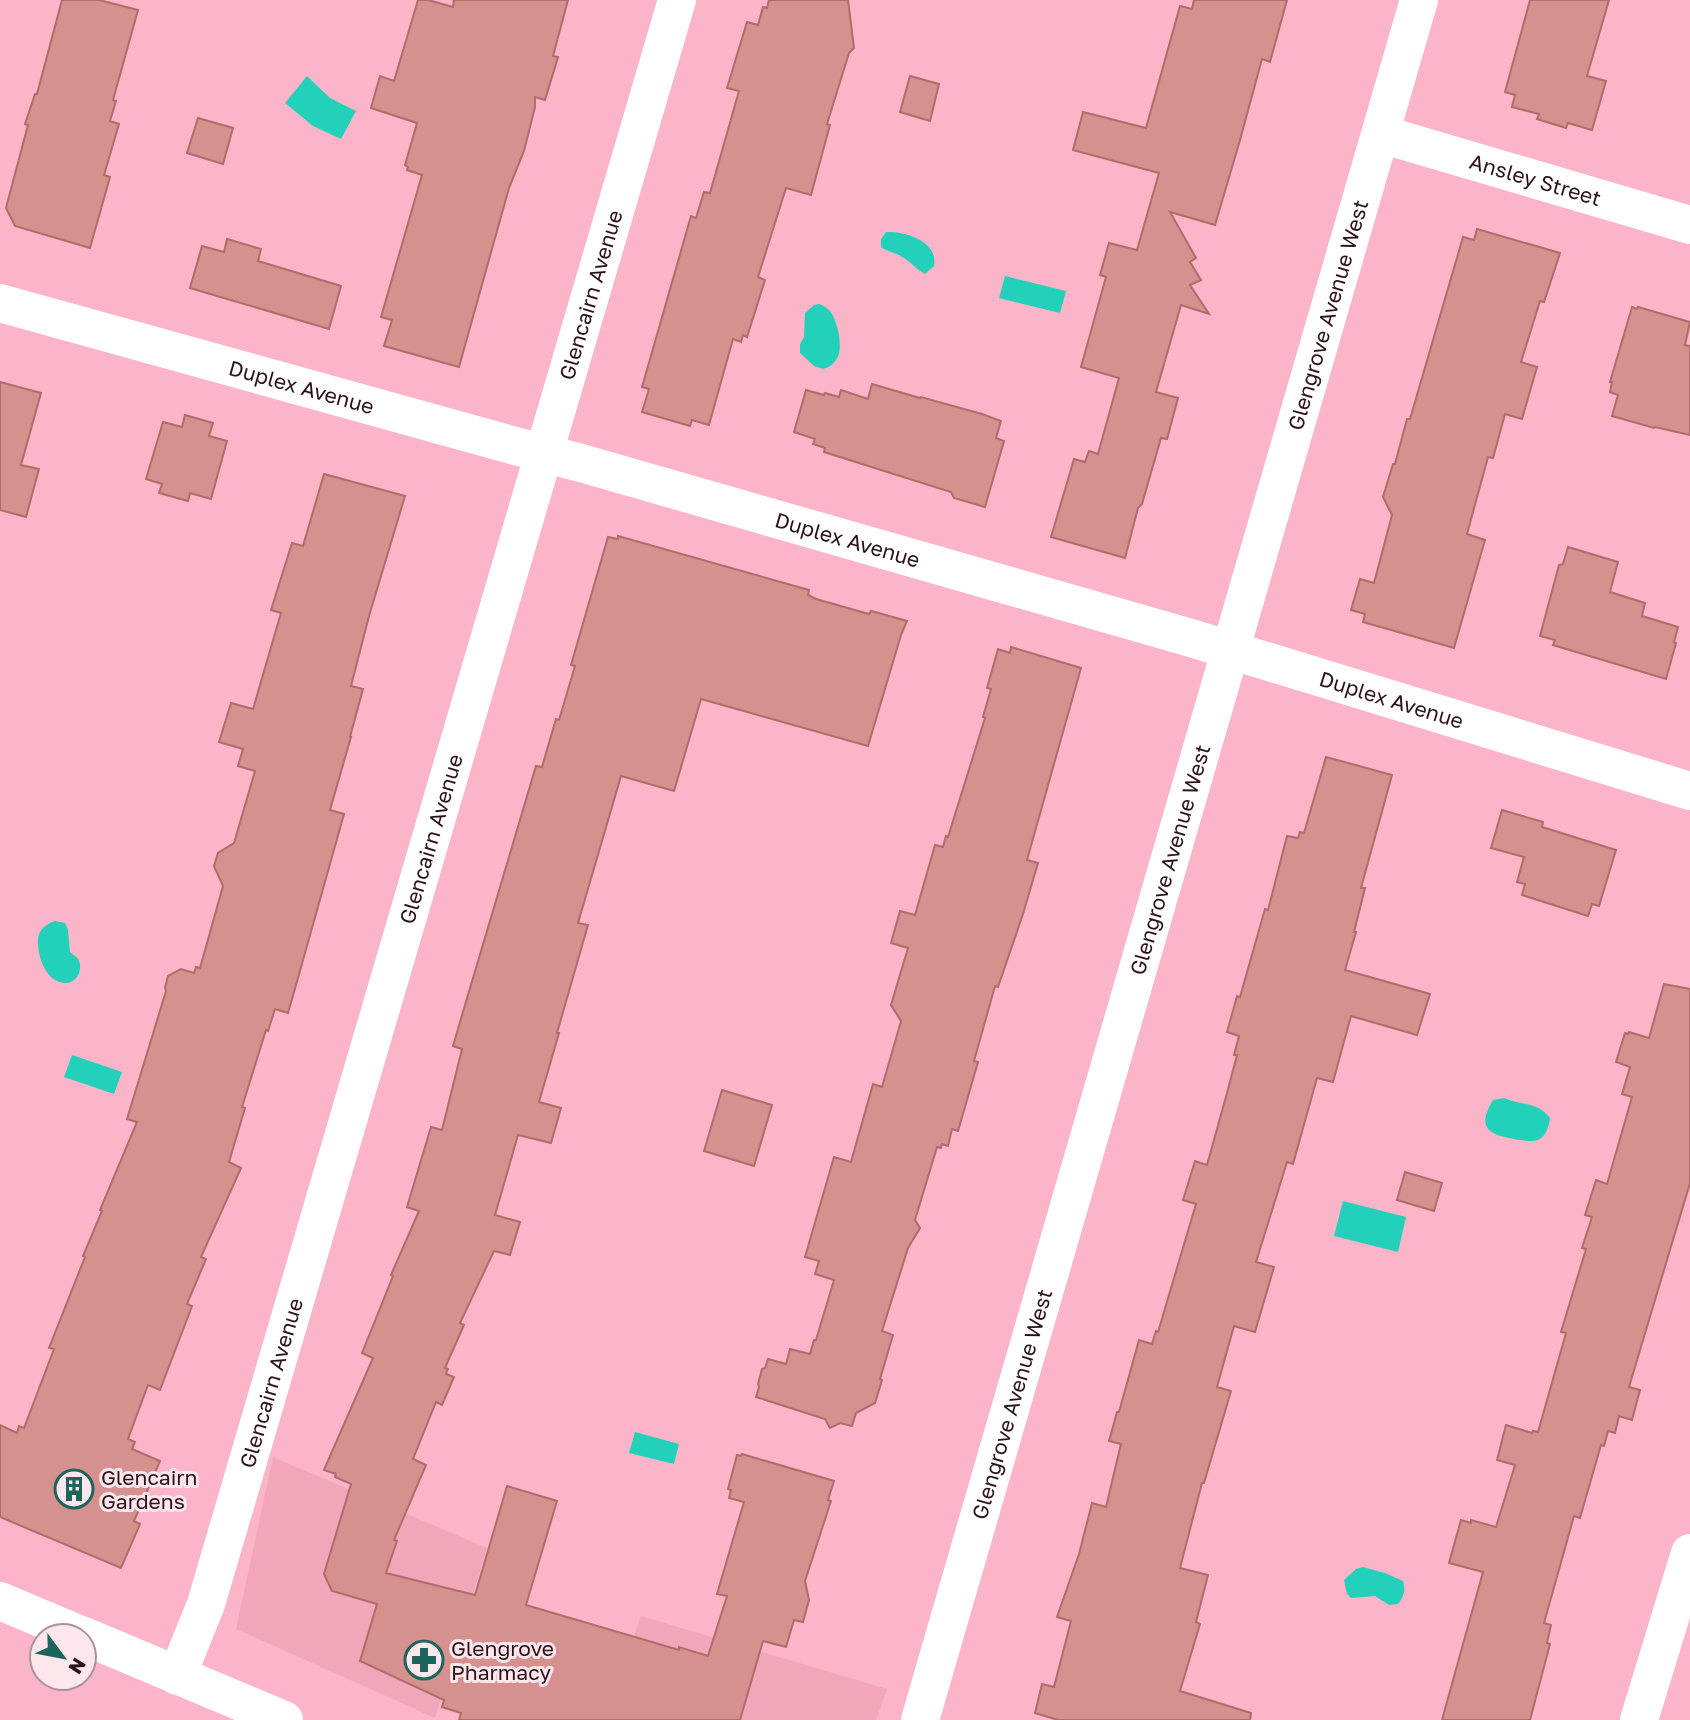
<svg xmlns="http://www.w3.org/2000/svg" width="1690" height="1720" font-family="'Golos Text',sans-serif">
	<rect width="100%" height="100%" fill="#fcb5c8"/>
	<g fill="#f2a6ba">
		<polygon points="273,1457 487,1548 435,1718 236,1629"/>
		<polygon points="641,1616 887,1689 876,1720 605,1720"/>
	</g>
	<g fill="#23d1bb">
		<polygon points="307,76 330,98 356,111 341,139 313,126 285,103"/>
		<path d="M886 232C906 231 939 242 934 266L925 274C917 270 912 263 904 258 897 253 888 252 881 247V239Z"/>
		<polygon points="1005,276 1066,291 1060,313 999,298"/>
		<path d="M820 304C822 305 827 308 829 310 837 318 842 343 839 354 836 362 831 367 823 369L814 366 800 353V344L804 337 805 313 814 305Z"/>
		<path d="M55 921 65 923 68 930 70 952C72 954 76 956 78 959 84 969 77 984 64 983 45 981 37 955 38 939 39 929 46 924 55 921Z"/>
		<polygon points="72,1055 122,1072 114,1094 64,1077"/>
		<path d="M1504 1098C1522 1106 1536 1101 1550 1118 1546 1147 1531 1142 1509 1138 1482 1133 1480 1122 1493 1100Z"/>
		<polygon points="1343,1201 1406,1217 1398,1252 1334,1236"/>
		<polygon points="635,1432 679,1444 674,1464 629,1453"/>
		<path d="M1363 1567 1385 1573 1403 1581C1406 1591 1404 1596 1398 1604L1389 1605 1375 1596 1351 1598 1347 1594 1344 1580 1356 1569Z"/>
	</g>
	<g fill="#d6908e" stroke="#ae6c6a" stroke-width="2">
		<polygon points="62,0 99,0 138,10 113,100 116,101 110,121 119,124 104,175 110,177 90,248 15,226 6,208 28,125 25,124 35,94 37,94"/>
		<polygon points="418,0 428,0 453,7 454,0 568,0 553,56 558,57 545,100 535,97 535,107 524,151 509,188 459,367 384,346 392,320 381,317 422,175 407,170 408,167 405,165 417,123 371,108 380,76 394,81"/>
		<polygon points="769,0 848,0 854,48 849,53 827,124 830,125 811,195 786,188 758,277 765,280 747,337 743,335 741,342 733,339 709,425 692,420 690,426 642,412 649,389 642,387 691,216 696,218 704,192 710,193 739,91 727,88 747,22 758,25 763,7 767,8"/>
		<polygon points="1194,0 1287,0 1270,62 1262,59 1240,140 1215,225 1170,212 1196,258 1190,262 1201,280 1190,285 1209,314 1181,305 1156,392 1178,398 1167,439 1161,438 1142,504 1138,508 1125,558 1051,537 1074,459 1085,462 1089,451 1098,454 1119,378 1081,367 1106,277 1100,275 1109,243 1137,250 1159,173 1073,150 1083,112 1146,128 1180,6 1192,9"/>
		<polygon points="1530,0 1609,0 1587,76 1606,81 1592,130 1568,123 1566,128 1537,119 1539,114 1512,107 1515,95 1505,92"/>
		<polygon points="910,76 939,84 930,121 900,112"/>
		<polygon points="198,118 233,128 223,164 187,153"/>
		<polygon points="1477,229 1560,253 1544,302 1540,301 1521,362 1537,367 1522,419 1505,414 1493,458 1488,457 1467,534 1485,540 1454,648 1363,622 1365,614 1351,610 1360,579 1374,583 1392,515 1383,497 1393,464 1395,464 1407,419 1410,419 1463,237 1474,240"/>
		<polygon points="227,239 261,249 258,261 341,286 329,329 190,288 202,246 224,252"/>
		<polygon points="1632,307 1637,309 1638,307 1690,322 1685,345 1690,346 1690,435 1655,427 1654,428 1612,416 1618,395 1610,392 1612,382 1610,382"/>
		<polygon points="0,382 41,393 21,465 39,469 26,517 0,510"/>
		<polygon points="872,384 920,398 921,397 982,414 1001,421 996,438 1004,441 985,507 954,498 951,492 824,452 825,448 813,444 815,439 794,432 806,390 824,395 825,393 839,397 841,390 868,399"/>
		<polygon points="185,415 213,423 209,436 227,441 211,499 190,493 188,501 159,493 162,484 146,479 163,422 182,427"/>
		<polygon points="324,474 405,496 369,616 351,686 363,689 350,737 351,737 330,810 344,814 298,978 288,1013 275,1009 268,1031 266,1030 242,1107 245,1108 229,1162 241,1168 201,1257 206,1259 187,1304 192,1306 160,1390 148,1385 128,1439 135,1442 132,1449 160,1461 134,1521 140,1524 121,1568 0,1517 0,1425 17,1433 19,1426 24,1428 54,1349 49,1348 85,1257 83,1256 102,1211 100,1210 137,1122 127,1119 166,991 165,988 168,976 181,969 194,973 196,967 200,968 223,886 214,866 218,853 234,843 255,771 238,766 243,749 219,742 231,703 253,709 281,613 271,610 292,543 303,546"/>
		<polygon points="618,536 809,590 808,595 816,599 869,614 871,611 907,621 901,635 868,746 701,699 674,791 621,776 578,923 588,925 557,1033 559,1033 539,1102 561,1108 551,1143 518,1135 495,1215 520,1222 510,1255 494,1251 460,1323 464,1325 445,1368 448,1369 446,1374 454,1377 442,1405 436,1402 413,1459 426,1465 394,1540 397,1541 386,1573 475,1595 507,1486 557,1501 526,1605 679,1650 679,1647 708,1656 727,1596 717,1594 744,1502 729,1498 731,1490 728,1489 737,1455 741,1456 742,1454 834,1481 828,1500 831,1501 805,1581 809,1600 803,1622 794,1620 786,1647 763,1641 740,1720 459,1720 461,1713 442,1707 444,1700 360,1661 377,1604 332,1591 324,1574 351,1484 335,1477 336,1474 324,1470 373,1358 362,1353 393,1276 391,1275 419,1211 407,1207 431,1127 442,1130 462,1049 453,1046 465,1005 536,766 542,767 556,719 559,720 575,666 571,665 608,537 618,539"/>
		<polygon points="1568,547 1618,562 1610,592 1645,603 1642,616 1678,627 1674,642 1676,643 1666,679 1553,645 1555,640 1540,636 1559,565 1563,564"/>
		<polygon points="1011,647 1081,668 1027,860 1038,863 1023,914 998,987 995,986 974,1061 978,1062 958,1131 952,1129 948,1146 942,1144 941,1148 937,1147 915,1220 920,1228 908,1248 882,1331 893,1335 880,1379 882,1380 875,1403 856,1413 852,1426 840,1423 830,1428 825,1419 756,1397 759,1387 758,1384 762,1369 765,1368 768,1359 786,1364 790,1349 810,1354 814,1340 816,1340 834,1280 815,1274 819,1261 805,1257 834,1157 851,1162 873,1084 882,1087 901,1021 891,1005 908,948 891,943 900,911 915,915 935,845 943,847 946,836 948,837 985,718 983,717 991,689 987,688 998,649 1010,653"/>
		<polygon points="1326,757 1392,775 1361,888 1365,888 1354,932 1356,932 1345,970 1430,994 1417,1035 1351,1016 1333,1082 1317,1078 1293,1164 1287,1162 1256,1262 1274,1267 1255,1332 1234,1326 1217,1387 1231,1391 1204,1483 1202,1483 1180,1568 1208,1575 1196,1622 1200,1624 1180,1691 1251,1713 1250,1720 1058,1720 1035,1713 1042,1684 1054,1687 1071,1621 1057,1617 1079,1554 1092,1503 1106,1507 1121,1444 1109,1441 1117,1412 1119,1412 1139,1340 1152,1344 1156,1331 1158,1332 1196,1204 1183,1200 1195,1161 1207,1165 1227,1093 1237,1055 1234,1055 1239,1036 1227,1032 1237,996 1240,997 1265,909 1268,910 1287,836 1298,838 1300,832 1304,833"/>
		<polygon points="1502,810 1543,822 1542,827 1616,850 1599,906 1592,904 1588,916 1522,895 1525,884 1517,882 1524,857 1491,848"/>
		<polygon points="1664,984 1690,989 1690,1183 1629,1387 1640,1390 1632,1420 1619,1416 1615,1433 1608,1431 1604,1446 1601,1445 1580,1518 1574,1516 1544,1623 1551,1625 1547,1643 1550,1644 1530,1720 1442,1720 1483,1572 1449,1563 1461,1520 1471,1523 1471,1520 1496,1527 1515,1465 1497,1460 1506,1425 1532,1433 1533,1431 1538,1432 1566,1333 1561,1332 1586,1249 1582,1248 1592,1217 1585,1215 1596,1180 1607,1184 1632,1097 1622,1094 1630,1067 1616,1062 1625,1033 1628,1034 1629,1032 1649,1038"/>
		<polygon points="722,1090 772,1105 754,1166 704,1151"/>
		<polygon points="1405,1172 1442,1183 1434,1211 1397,1200"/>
	</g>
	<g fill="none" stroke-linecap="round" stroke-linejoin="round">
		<g stroke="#fff" stroke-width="38">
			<path id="s1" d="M1381 134 1690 225"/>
			<path id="s2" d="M0 303 508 444 581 463 1191 638 1690 791"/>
			<path id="s3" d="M920 1720 1419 0"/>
			<polyline points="1639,1720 1690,1553"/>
		</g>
		<path stroke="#fff" stroke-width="38" id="s4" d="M177 1676 206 1604 677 0"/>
		<g stroke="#fff" stroke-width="38">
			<polyline points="0,1601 83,1636"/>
			<polyline points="84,1636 284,1720"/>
		</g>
	</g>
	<defs>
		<symbol id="building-ring" viewBox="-11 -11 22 22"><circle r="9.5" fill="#fde6ec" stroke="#1c655b" stroke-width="1.5"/><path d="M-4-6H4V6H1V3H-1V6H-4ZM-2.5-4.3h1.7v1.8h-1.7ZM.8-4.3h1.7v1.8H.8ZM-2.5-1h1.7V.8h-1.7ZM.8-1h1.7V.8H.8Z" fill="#1c655b"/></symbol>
		<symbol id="pharmacy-ring" viewBox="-11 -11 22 22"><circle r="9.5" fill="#fde6ec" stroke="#1c655b" stroke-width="1.5"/><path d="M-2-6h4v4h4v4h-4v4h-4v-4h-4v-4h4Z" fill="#1c655b"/></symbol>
	</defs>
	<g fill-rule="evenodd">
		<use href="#building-ring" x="52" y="1467" width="44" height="44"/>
		<use href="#pharmacy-ring" x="402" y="1638" width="44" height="44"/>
	</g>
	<g text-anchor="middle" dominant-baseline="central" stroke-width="6" stroke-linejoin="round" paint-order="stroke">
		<g font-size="21" fill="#2c131a" stroke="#fde6ec">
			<text stroke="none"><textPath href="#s1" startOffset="161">Ansley Street</textPath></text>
			<text stroke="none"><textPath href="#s4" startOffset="1442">Glencairn Avenue</textPath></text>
			<text stroke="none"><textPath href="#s3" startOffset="1463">Glengrove Avenue West</textPath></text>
			<text stroke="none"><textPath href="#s2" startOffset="313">Duplex Avenue</textPath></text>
			<text stroke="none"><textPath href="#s2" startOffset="880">Duplex Avenue</textPath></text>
			<text stroke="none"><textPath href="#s2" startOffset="1447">Duplex Avenue</textPath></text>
			<text stroke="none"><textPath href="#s4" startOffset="875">Glencairn Avenue</textPath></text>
			<text stroke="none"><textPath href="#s3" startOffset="896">Glengrove Avenue West</textPath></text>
			<text stroke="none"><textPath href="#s4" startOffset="308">Glencairn Avenue</textPath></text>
			<text stroke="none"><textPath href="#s3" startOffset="329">Glengrove Avenue West</textPath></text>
		</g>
		<g font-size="21" fill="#2c131a" stroke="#fde6ec" text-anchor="start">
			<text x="101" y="1477">Glencairn<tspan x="101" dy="24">Gardens</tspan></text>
			<text x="451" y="1648">Glengrove<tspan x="451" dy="24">Pharmacy</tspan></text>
		</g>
	</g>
	<g transform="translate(63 1657) rotate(122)"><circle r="33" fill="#fde6ec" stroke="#a99298" stroke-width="2"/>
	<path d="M0-5L12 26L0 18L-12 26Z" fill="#1c655b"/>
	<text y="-10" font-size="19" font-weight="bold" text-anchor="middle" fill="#2c131a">N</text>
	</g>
</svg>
